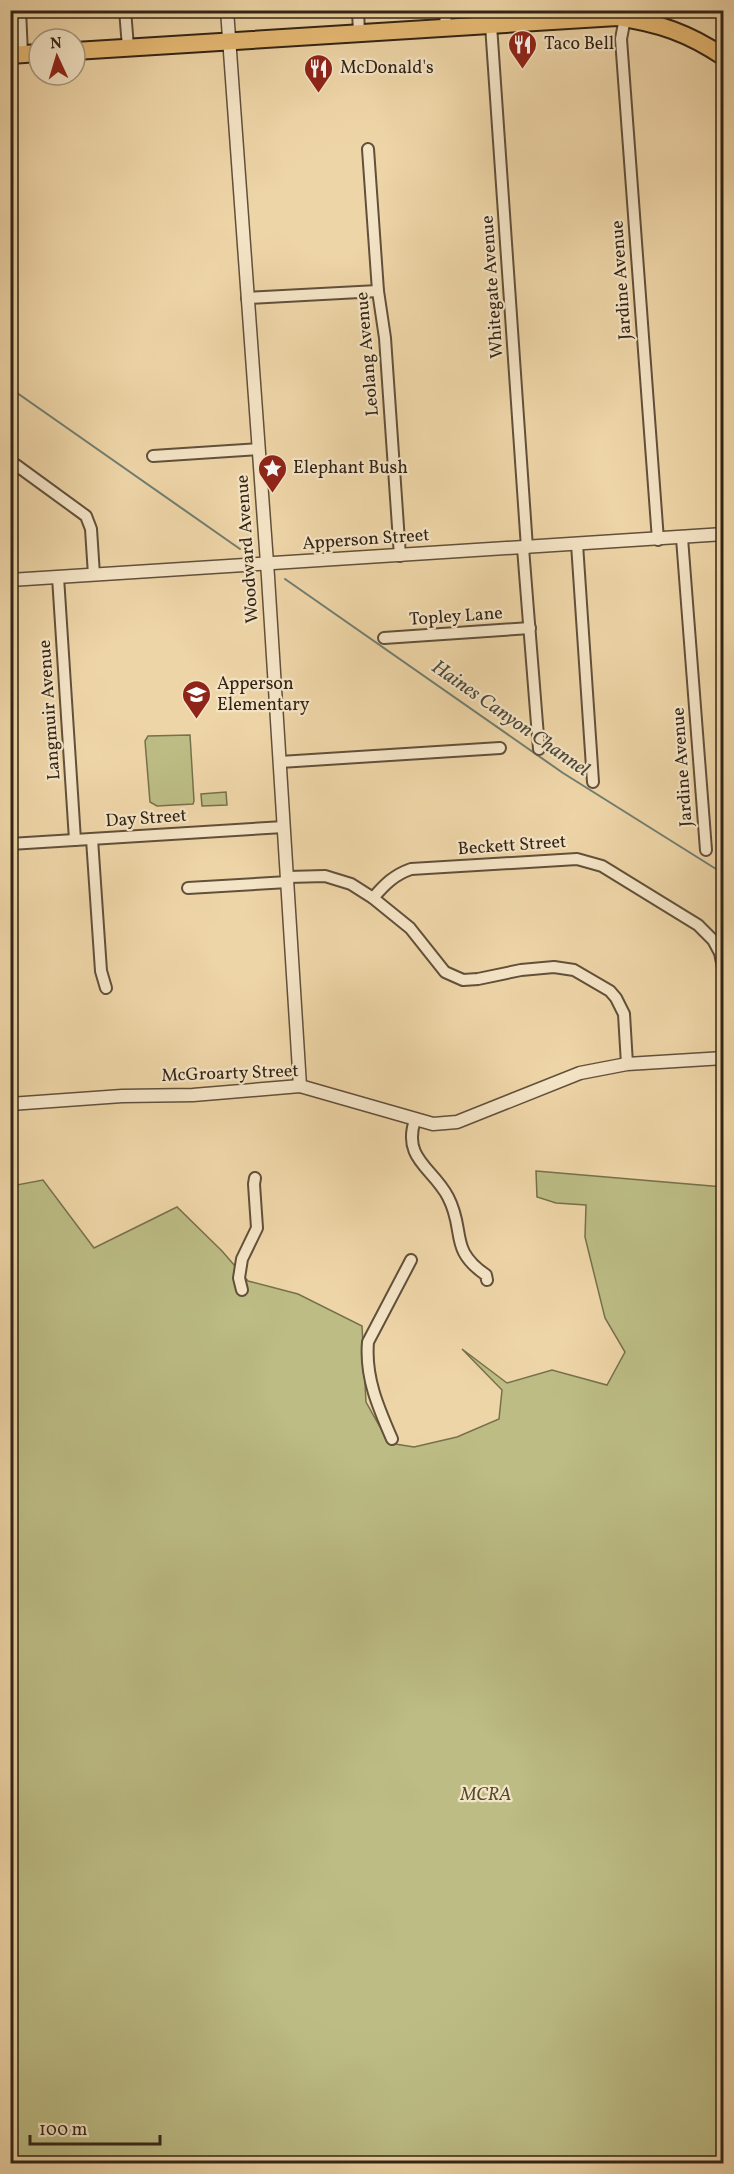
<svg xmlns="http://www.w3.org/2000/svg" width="734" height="2174" font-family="Vollkorn,serif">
	<rect width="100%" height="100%" fill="#eed5a7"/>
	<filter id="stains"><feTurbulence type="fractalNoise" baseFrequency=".00333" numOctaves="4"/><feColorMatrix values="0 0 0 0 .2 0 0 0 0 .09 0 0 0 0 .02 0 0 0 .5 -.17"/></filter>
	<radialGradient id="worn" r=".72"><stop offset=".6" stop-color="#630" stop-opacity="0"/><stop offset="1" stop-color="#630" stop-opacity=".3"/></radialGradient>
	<g fill="#bcbc84" stroke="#77704c" stroke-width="1.5">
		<polygon points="190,735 194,801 193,804 157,806 150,802 145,741 148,736"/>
		<polygon points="226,792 227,805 202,806 201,794"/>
		<polygon points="536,1171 723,1187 723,2163 11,2164 11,1186 43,1180 94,1248 177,1207 222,1251 248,1281 298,1294 362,1326 366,1402 389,1443 414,1447 457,1437 499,1419 502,1390 462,1349 507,1383 552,1370 607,1385 625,1352 605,1318 585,1237 586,1205 556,1203 537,1197"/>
	</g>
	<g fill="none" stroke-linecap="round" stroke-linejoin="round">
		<g stroke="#707d70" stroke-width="2">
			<polyline points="10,388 240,549"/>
			<polyline points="285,579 563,773 724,874"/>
		</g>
		<defs>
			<g id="minor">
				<polyline points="20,10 22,54"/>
				<polyline points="125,10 128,47"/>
				<polyline points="358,10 359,33"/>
				<polyline points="445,10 446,28"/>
				<polyline points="625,18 621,39 658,540"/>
				<polyline points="491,25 527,548"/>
				<polyline points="368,149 378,291 385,338 400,556"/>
				<polyline points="247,298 378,291"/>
				<polyline points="153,456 259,449"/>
				<polyline points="16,465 86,516 91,529 94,575"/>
				<polyline points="682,538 706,850"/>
				<polyline points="577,544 593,782"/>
				<polyline points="523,548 539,749"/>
				<polyline points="58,577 75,840"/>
				<polyline points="384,638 530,628"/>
				<polyline points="280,762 500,748"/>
				<polyline points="92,839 101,971 106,988"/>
				<polyline points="10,844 284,827"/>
				<polyline points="288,877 325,876 351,884 373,898 410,928 445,972 463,980 478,979 521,970 554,967 574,970 610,991 616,998 624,1014 627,1064"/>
				<polyline points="188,888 288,882"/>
				<path d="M373 898C385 884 394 875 411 869L577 859 602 866 698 925 713 940 720 953 724 972"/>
				<path d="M415 1120C402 1159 433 1168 448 1197 466 1231 448 1249 486 1275L487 1280"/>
				<polyline points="242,1290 239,1278 242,1259 257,1228 254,1184 255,1178"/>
				<path d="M392 1439C378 1407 365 1377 368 1342L411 1260"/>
			</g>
			<g id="tertiary">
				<polyline points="227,10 268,577 300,1086"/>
				<polyline points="631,16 678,10"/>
				<polyline points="10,580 724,534"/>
				<polyline points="10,1104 122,1096 193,1095 300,1086 433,1124 457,1122 580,1073 627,1064 724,1058"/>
			</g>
			<g id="primary">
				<path d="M75 51 617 17C659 23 688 33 724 57"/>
				<polyline points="10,55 39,53"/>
			</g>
		</defs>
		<use href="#minor" stroke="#61503a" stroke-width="14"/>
		<use href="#tertiary" stroke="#61503a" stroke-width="15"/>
		<use href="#primary" stroke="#322415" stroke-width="20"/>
		<use href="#minor" stroke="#f4e4c6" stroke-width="10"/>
		<use href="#tertiary" stroke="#f4e4c6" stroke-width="12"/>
		<use href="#primary" stroke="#e7ba74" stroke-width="16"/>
	</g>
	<defs>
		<symbol id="restaurant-pin" viewBox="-11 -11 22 30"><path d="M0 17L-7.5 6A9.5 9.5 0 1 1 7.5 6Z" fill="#8f2418" stroke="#f4e4c6"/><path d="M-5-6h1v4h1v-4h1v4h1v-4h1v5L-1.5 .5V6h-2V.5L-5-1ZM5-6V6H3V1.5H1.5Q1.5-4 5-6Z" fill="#fff"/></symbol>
		<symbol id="sight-pin" viewBox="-11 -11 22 30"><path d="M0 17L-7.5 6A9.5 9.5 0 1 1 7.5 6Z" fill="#8f2418" stroke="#f4e4c6"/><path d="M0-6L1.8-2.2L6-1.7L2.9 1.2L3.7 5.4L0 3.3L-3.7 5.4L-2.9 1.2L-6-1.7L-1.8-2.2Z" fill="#fff"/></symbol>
		<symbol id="school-pin" viewBox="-11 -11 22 30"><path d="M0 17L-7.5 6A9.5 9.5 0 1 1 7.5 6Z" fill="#8f2418" stroke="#f4e4c6"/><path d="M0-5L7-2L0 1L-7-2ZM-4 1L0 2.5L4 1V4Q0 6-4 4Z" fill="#fff"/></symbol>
	</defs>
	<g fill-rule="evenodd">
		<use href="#restaurant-pin" x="506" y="28" width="33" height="45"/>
		<use href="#restaurant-pin" x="302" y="52" width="33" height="45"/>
		<use href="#sight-pin" x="256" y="452" width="33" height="45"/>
		<use href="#school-pin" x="180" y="678" width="33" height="45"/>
	</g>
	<g text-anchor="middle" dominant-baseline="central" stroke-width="4.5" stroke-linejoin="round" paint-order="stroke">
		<g font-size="18" fill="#322415" stroke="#f4e4c6" text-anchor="start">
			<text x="544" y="44">Taco Bell</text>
			<text x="340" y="68">McDonald's</text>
			<text x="293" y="468">Elephant Bush</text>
			<text x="217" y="684">Apperson<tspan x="217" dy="21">Elementary</tspan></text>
		</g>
		<g font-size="18" fill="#322415" stroke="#f4e4c6">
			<text transform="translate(622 280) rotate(-94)">Jardine Avenue</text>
			<text transform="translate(493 287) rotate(-94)">Whitegate Avenue</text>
			<text transform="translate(368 354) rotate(-95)">Leolang Avenue</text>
			<text transform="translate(366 540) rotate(-4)">Apperson Street</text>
			<text transform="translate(248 549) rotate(-94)">Woodward Avenue</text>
			<text transform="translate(456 617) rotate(-4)">Topley Lane</text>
			<text transform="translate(50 710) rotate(-94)">Langmuir Avenue</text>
			<text transform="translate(683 767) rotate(-94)">Jardine Avenue</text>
			<text transform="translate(146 819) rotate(-4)">Day Street</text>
			<text transform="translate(512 846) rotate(-4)">Beckett Street</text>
			<text transform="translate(230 1074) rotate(-2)">McGroarty Street</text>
		</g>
		<g font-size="18" font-style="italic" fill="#544a31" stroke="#f4e4c6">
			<text x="486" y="1795">MCRA</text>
		</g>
		<g font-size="20" font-style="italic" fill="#4c493b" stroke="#f4e4c6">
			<text transform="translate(510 719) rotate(35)">Haines Canyon Channel</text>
		</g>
	</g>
	<rect width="734" height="2174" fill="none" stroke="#eed5a7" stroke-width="36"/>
	<rect x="12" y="12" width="710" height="2150" fill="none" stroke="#322415" stroke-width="3"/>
	<rect x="18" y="18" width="698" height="2138" fill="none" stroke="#322415" stroke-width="1.5"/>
	<g transform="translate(57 57) rotate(356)"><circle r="28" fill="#f4e4c6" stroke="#a6977f" stroke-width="1.5"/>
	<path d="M0-4.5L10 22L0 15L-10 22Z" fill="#8f2418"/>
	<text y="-9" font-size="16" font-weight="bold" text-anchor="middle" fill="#322415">N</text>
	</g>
	<path d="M30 2135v9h130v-9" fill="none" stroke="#322415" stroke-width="3"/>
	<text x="39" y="2135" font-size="18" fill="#322415" stroke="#f4e4c6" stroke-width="4.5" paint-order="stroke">100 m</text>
	<rect width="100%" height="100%" filter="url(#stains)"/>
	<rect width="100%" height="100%" fill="url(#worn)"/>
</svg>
